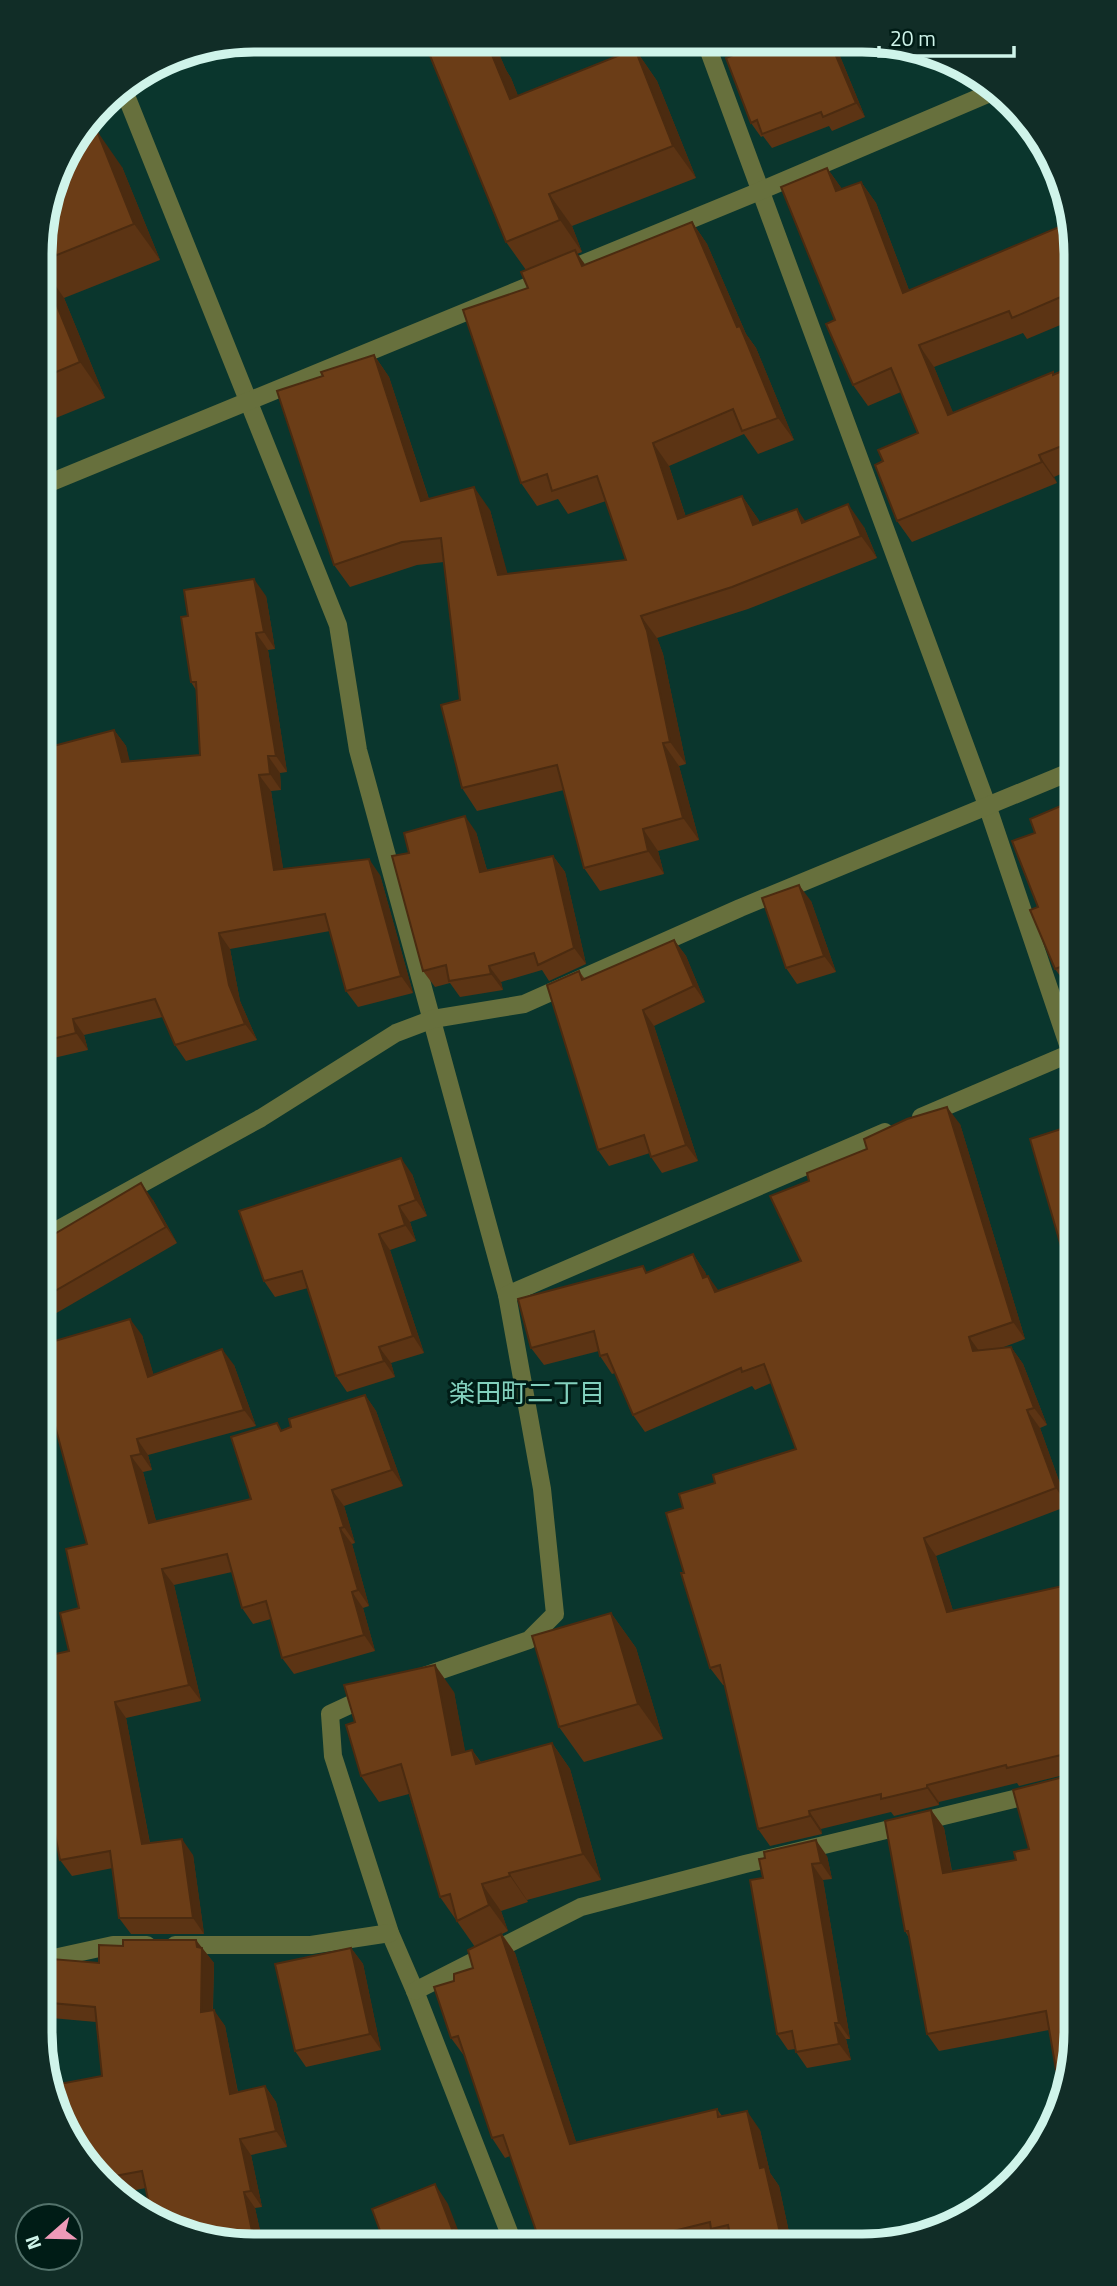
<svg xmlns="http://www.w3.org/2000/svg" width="1117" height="2286" font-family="'Titillium Web','Noto Sans JP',sans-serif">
	<rect width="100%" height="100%" fill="#0a362d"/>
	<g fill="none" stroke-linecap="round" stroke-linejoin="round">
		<g stroke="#67703d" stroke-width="18">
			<polyline points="706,43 987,805 1077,1071"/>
			<polyline points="123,88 338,625 358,750 507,1295"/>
			<polyline points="42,486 760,191 997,90"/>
			<polyline points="921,1117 1071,1053"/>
			<polyline points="41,1239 261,1118 396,1033 433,1019 524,1004 740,908 1077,769"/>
			<polyline points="418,1678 529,1640 555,1614 542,1489 507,1295 885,1132"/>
			<polyline points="371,1695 330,1714 333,1756 390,1933 415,1991 514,2245"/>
			<polyline points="175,1945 311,1945 390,1933"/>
			<polyline points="40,1961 113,1945 147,1945"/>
			<polyline points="415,1991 581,1907 745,1864 1039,1793"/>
		</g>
	</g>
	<g fill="#5c3414">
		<polygon points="424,41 494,42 506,70 511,78 518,96 635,49 657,81 696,178 572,226 582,252 577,254 585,265 692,222 707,244 746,334 756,348 794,440 758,454 744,434 669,466 686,517 742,496 758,519 760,523 806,522 864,527 877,558 748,609 657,638 663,654 686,764 679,766 699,840 658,851 664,874 600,891 584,868 564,790 477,811 462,788 460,700 444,562 417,565 350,587 334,565 323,376 374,355 389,377 429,499 490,510 507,574 626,560 606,501 568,514 558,499 537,506 521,483 528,288 526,270 506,242"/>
		<polygon points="835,44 865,117 832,131 829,126 772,148 763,136 761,137 751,123"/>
		<polygon points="122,167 160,260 64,298 105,398 46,422 42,417 42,227"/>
		<polygon points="827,168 842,189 861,182 876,203 909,290 1071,222 1069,205 1077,255 1077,318 1027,339 1023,333 934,367 953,413 1054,374 1077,389 1077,467 1054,477 1057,483 912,542 897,521 883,461 918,433 901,392 868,406 853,385"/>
		<polygon points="266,596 275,649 268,650 287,772 280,773 281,790 271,791 283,869 380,875 413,993 358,1007 346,991 330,931 230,949 240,1001 257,1040 186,1061 175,1045 163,1017 84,1035 88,1050 45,1060 41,1055 42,749 114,730 126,746 129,761 200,755 196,690 191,682 188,616"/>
		<polygon points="1063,805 1068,813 1077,809 1077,981 1066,984 1055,969 1038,907 1035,833"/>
		<polygon points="476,832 487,870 553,856 565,872 586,964 549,981 542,970 501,982 503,990 460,997 450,983 435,987 423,971 409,853"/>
		<polygon points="811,901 836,972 797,984 786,968"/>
		<polygon points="674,940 686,956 705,1002 654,1026 698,1161 662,1173 651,1157 650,1153 609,1166 598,1150 579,971 585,979"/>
		<polygon points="960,1124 1025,1339 1001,1348 1011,1347 1023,1364 1047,1425 1040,1428 1068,1506 936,1556 953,1611 1076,1583 1076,2046 1067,2085 1056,2070 1049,2030 939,2051 927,2034 909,1938 905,1931 931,1810 944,1828 952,1871 1016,1860 1029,1849 1072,1773 1019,1786 1017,1783 939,1802 939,1805 894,1816 891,1812 821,1829 822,1834 770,1846 758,1829 725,1685 723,1685 710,1668 684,1573 683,1508 715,1483 796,1449 771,1383 755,1390 752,1386 645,1432 633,1415 615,1373 612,1374 600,1356 599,1351 544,1365 531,1348 648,1273 693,1254 705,1272 707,1277 718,1291 801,1261"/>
		<polygon points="412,1174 427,1216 410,1222 416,1241 390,1250 424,1353 391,1363 395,1377 347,1392 336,1376 308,1288 275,1297 264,1281"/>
		<polygon points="153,1200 177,1243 41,1322 41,1242"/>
		<polygon points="142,1335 153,1374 234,1365 256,1426 148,1455 152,1470 143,1472 156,1521 251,1499 282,1430 365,1395 376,1411 403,1486 344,1506 355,1543 352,1544 369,1606 363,1608 375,1651 294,1674 282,1658 271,1619 253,1624 242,1608 232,1572 174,1585 201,1701 126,1718 150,1843 193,1855 204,1934 131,1934 119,1918 113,1868 72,1876 60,1860 48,1794 40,1796 41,1728 52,1726 53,1717 53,1665 69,1651 79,1608 87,1544"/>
		<polygon points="611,1613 636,1648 663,1739 584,1762 559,1727"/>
		<polygon points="454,1692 465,1752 472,1750 481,1762 552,1743 570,1769 601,1880 527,1900 528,1902 501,1911 508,1931 502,1934 515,1953 576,2142 717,2109 722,2116 760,2130 770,2173 779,2186 792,2246 723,2245 720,2242 707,2245 541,2245 510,2156 505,2158 492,2138 465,2057 451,2038 454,1981 473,1968 475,1947 440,1897 409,1794 379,1802 361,1776"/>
		<polygon points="827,1856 832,1879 823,1880 850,2039 846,2039 851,2060 807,2068 796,2052 795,2049 788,2050 777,2034 763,1878"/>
		<polygon points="202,1948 214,1963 213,2010 225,2026 238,2092 265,2086 276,2102 287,2147 251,2155 262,2207 255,2208 263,2244 226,2244 160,2224 152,2218 146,2188 115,2194 114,2193 52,2100 102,2076 96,2022 40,2017 40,1958 99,1963"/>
		<polygon points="351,1948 363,1964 381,2050 306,2067 295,2051"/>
	</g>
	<g fill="#4b2b10">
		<polygon points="485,42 494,42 506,70 511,78 532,131 510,99"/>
		<polygon points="831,44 835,44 865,117 856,103"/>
		<polygon points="635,49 657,81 696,178 673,146"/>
		<polygon points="97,131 122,167 160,260 134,224"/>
		<polygon points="827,168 842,189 836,191"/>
		<polygon points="861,182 876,203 918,314 903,293"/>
		<polygon points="549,194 572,226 582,252 560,220"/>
		<polygon points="692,222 707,244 746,334 756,348 794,440 778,418 737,327"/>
		<polygon points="575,250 591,273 582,266"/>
		<polygon points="42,266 64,298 105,398 80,362 42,269"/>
		<polygon points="919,345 934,367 963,436 948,415"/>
		<polygon points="374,355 389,377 437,524 421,501"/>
		<polygon points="1064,370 1077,389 1077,398 1073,392"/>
		<polygon points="653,443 669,466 694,542 678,519"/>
		<polygon points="1039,455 1054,477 1057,483 1042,462"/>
		<polygon points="474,487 490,510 514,597 498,575"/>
		<polygon points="742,496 758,519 769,548 753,525"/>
		<polygon points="848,504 864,527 877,558 861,536"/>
		<polygon points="797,509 812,531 802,523"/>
		<polygon points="254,579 266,596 275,649 264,632"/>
		<polygon points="641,616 657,638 663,654 686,764 670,742"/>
		<polygon points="256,633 268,650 287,772 276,756"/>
		<polygon points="114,730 126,746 134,778 122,762"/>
		<polygon points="663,743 679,766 699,840 683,818"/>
		<polygon points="268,756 280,773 281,790 270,774"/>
		<polygon points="259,775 271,791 286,887 274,870"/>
		<polygon points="465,816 476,832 492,888 480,872"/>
		<polygon points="643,829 658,851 664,874 648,851"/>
		<polygon points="553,856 565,872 586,964 574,948"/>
		<polygon points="369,859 380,875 413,993 401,976"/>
		<polygon points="799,885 811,901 836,972 824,956"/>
		<polygon points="219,933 230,949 240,1001 257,1040 245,1024 229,985"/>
		<polygon points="674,940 686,956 705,1002 694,986"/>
		<polygon points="489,966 501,982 503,990 491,974"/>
		<polygon points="643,1010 654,1026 698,1161 686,1145"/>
		<polygon points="73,1019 84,1035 88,1050 76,1033"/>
		<polygon points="947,1107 960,1124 1025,1339 1013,1322"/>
		<polygon points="1061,1129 1071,1145 1076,1161 1076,1180"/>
		<polygon points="401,1158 412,1174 427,1216 416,1200"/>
		<polygon points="141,1183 153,1200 177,1243 166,1227"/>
		<polygon points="399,1206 410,1222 416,1241 405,1225"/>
		<polygon points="379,1234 390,1250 424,1353 413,1336"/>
		<polygon points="693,1254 705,1272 716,1296 703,1278"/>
		<polygon points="708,1276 721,1294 715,1292"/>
		<polygon points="130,1319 142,1335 159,1393 148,1377"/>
		<polygon points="969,1337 982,1355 973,1351"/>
		<polygon points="379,1347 391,1363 395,1377 384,1361"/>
		<polygon points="1011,1347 1023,1364 1047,1425 1034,1408"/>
		<polygon points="222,1349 234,1365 256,1426 244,1410"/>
		<polygon points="365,1395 376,1411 403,1486 392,1470"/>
		<polygon points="1027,1410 1040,1428 1068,1506 1056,1488"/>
		<polygon points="137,1439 148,1455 152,1470 141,1454"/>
		<polygon points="131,1456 143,1472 161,1539 149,1523"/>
		<polygon points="332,1490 344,1506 355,1543 344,1527"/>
		<polygon points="340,1528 352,1544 369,1606 358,1590"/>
		<polygon points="924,1538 936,1556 959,1630 947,1612"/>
		<polygon points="162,1569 174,1585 201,1701 189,1685"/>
		<polygon points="352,1592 363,1608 375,1651 364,1635"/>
		<polygon points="611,1613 636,1648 663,1739 638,1704"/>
		<polygon points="435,1665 454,1692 471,1782 452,1755"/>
		<polygon points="115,1702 126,1718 153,1860 142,1844"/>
		<polygon points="552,1743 570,1769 601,1880 583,1854"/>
		<polygon points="472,1750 490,1776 476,1764"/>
		<polygon points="927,1785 939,1802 939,1805 927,1788"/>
		<polygon points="931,1810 944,1828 955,1890 943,1873"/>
		<polygon points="809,1811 821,1829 822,1834 810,1816"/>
		<polygon points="1068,1832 1076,1844 1076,1880"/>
		<polygon points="182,1839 193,1855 204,1934 193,1918"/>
		<polygon points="816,1840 827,1856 832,1879 821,1863"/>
		<polygon points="812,1864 823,1880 850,2039 839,2023"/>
		<polygon points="509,1873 527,1900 528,1902 510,1876"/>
		<polygon points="482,1884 501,1911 508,1931 489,1905"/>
		<polygon points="501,1934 515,1953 583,2163 570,2144"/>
		<polygon points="196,1940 214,1963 212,2028 201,2012"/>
		<polygon points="351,1948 363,1964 381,2050 370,2034"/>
		<polygon points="214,2010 225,2026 241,2110 230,2094"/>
		<polygon points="835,2023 846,2039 851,2060 839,2044"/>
		<polygon points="265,2086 276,2102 287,2147 276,2131"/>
		<polygon points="747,2111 760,2130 770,2173 779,2186 792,2246 789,2246 780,2233 760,2168"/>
		<polygon points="240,2139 251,2155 262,2207 251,2191"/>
		<polygon points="435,2184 448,2204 460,2235 467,2245 462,2245 452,2229"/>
		<polygon points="244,2192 255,2208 263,2244 259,2244 253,2236"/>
	</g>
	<g fill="#6b3d17" stroke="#4b2b10" stroke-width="2">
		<polygon points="424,41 485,42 487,46 488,45 510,99 635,49 673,146 549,194 560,220 506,242"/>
		<polygon points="761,43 831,44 856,103 823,117 821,112 762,134 757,120 751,123 726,58"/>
		<polygon points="97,131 134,224 42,261 42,227 63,160 78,139"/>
		<polygon points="827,168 836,191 861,182 903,293 1071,222 1065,206 1069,205 1077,255 1077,290 1012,318 1009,311 919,345 948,415 1053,372 1053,375 1064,370 1073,392 1077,390 1077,440 1039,455 1042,462 897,521 875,465 883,461 878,450 918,433 891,368 853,385 826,324 835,320 781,187"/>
		<polygon points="692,222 737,327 740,326 778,418 742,431 733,409 653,443 678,519 742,496 753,525 797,509 802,523 848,504 861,536 732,587 641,616 647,631 670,742 663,743 683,818 643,829 648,851 584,868 557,765 462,788 441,705 460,700 441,538 402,542 334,565 277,391 323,376 321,372 374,355 421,501 474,487 498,575 626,560 597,476 552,491 547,474 521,483 463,310 528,288 521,272 575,250 582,266"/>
		<polygon points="42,269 80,362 42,378"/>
		<polygon points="254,579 264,632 256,633 276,756 268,756 270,774 259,775 274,870 369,859 401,976 346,991 325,914 219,933 229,985 245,1024 175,1045 155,999 73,1019 76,1033 41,1042 42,749 114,730 122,762 200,755 196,682 191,682 181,617 188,616 184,590"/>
		<polygon points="1063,805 1067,813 1077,809 1077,961 1055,969 1030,910 1038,907 1012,841 1035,833 1030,819"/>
		<polygon points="465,816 480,872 553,856 574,948 538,965 534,953 489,966 491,974 449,981 446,965 423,971 392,856 409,853 404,833"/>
		<polygon points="799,885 824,956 786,968 762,898"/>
		<polygon points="674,940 694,986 643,1010 686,1145 651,1157 644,1135 598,1150 547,985 579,971 582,980"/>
		<polygon points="947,1107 1013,1322 969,1337 973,1351 1011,1347 1034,1408 1027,1410 1056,1488 924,1538 947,1612 1076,1583 1076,1830 1068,1832 1076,1880 1076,2046 1071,2067 1056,2070 1046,2011 927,2034 908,1931 905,1931 885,1821 931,1810 943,1873 1016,1860 1014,1852 1029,1849 1013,1790 1071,1775 1075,1764 1071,1758 1061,1755 1007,1768 1006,1765 927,1785 927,1788 881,1799 881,1794 809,1811 810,1816 758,1829 720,1665 710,1668 681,1573 684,1573 666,1513 683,1508 679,1494 715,1483 713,1475 796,1449 764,1364 742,1372 741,1368 633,1415 607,1354 600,1356 594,1331 531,1348 518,1299 643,1266 646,1273 693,1254 703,1278 708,1276 715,1292 801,1261 770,1196 809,1181 807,1173 867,1149 864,1139 907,1119"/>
		<polygon points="1061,1129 1076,1180 1076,1298 1030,1139"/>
		<polygon points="401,1158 416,1200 399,1206 405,1225 379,1234 413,1336 379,1347 384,1361 336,1376 302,1271 264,1281 239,1211"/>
		<polygon points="141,1183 166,1227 41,1299 41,1242"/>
		<polygon points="130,1319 148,1377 222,1349 244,1410 137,1439 141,1454 131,1456 149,1523 251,1499 231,1437 277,1423 281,1431 291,1427 289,1419 365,1395 392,1470 332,1490 344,1527 340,1528 358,1590 352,1592 364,1635 282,1658 266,1601 242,1608 227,1554 162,1569 189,1685 115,1702 142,1844 182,1839 193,1918 119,1918 110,1851 60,1860 44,1777 40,1778 41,1728 52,1726 50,1717 53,1717 42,1668 53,1665 51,1655 69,1651 60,1613 79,1608 66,1549 87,1544 41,1374 41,1345"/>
		<polygon points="611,1613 638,1704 559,1727 532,1636"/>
		<polygon points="435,1665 452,1755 472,1750 476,1764 552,1743 583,1854 509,1873 510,1876 482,1884 489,1905 457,1921 450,1894 440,1897 401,1764 361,1776 346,1725 355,1722 344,1685"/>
		<polygon points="816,1840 821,1863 812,1864 839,2023 835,2023 839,2044 796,2052 792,2031 777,2034 750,1880 763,1878 759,1859 765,1858 764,1852"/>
		<polygon points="501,1934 570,2144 717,2109 718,2117 747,2111 760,2168 765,2167 780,2233 732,2244 728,2225 711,2229 710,2222 633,2241 634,2245 541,2245 503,2135 492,2138 458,2036 451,2038 434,1987 454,1981 454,1974 473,1968 468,1950"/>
		<polygon points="123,1940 196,1940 197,1947 202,1948 201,2012 214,2010 230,2094 265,2086 276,2131 240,2139 251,2191 244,2192 253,2236 247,2238 248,2244 226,2244 174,2228 171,2217 156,2221 152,2218 142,2171 104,2178 52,2100 49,2086 102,2076 95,2007 40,2002 40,1958 99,1963 99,1945 123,1946"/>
		<polygon points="351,1948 370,2034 295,2051 275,1964"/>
		<polygon points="435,2184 452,2229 455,2228 462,2245 385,2244 372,2209"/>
	</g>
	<g text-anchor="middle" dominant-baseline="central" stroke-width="6" stroke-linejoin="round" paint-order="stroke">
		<g font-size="26" fill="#82d0bd" stroke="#001c16">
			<text x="527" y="1392">楽田町二丁目</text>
		</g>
	</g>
	<path d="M0 0H1117V2286H0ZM254 52H862A202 202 0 0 1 1064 254V2032A202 202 0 0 1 862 2234H254A202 202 0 0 1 52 2032V254A202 202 0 0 1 254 52Z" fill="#112d27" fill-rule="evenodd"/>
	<path fill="none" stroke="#cff4ea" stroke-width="9" d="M254 52H862A202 202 0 0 1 1064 254V2032A202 202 0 0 1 862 2234H254A202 202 0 0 1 52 2032V254A202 202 0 0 1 254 52Z"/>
	<g transform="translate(49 2237) rotate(250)"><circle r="33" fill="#001c16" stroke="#53726b" stroke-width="2"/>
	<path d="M0-5L12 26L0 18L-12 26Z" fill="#ef9ab8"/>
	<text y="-10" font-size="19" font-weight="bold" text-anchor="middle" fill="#cff4ea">N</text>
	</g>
	<path d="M879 46v10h135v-10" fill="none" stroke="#cff4ea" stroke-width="3.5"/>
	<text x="890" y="46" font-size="21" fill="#cff4ea" stroke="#001c16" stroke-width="5" paint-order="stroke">20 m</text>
</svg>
